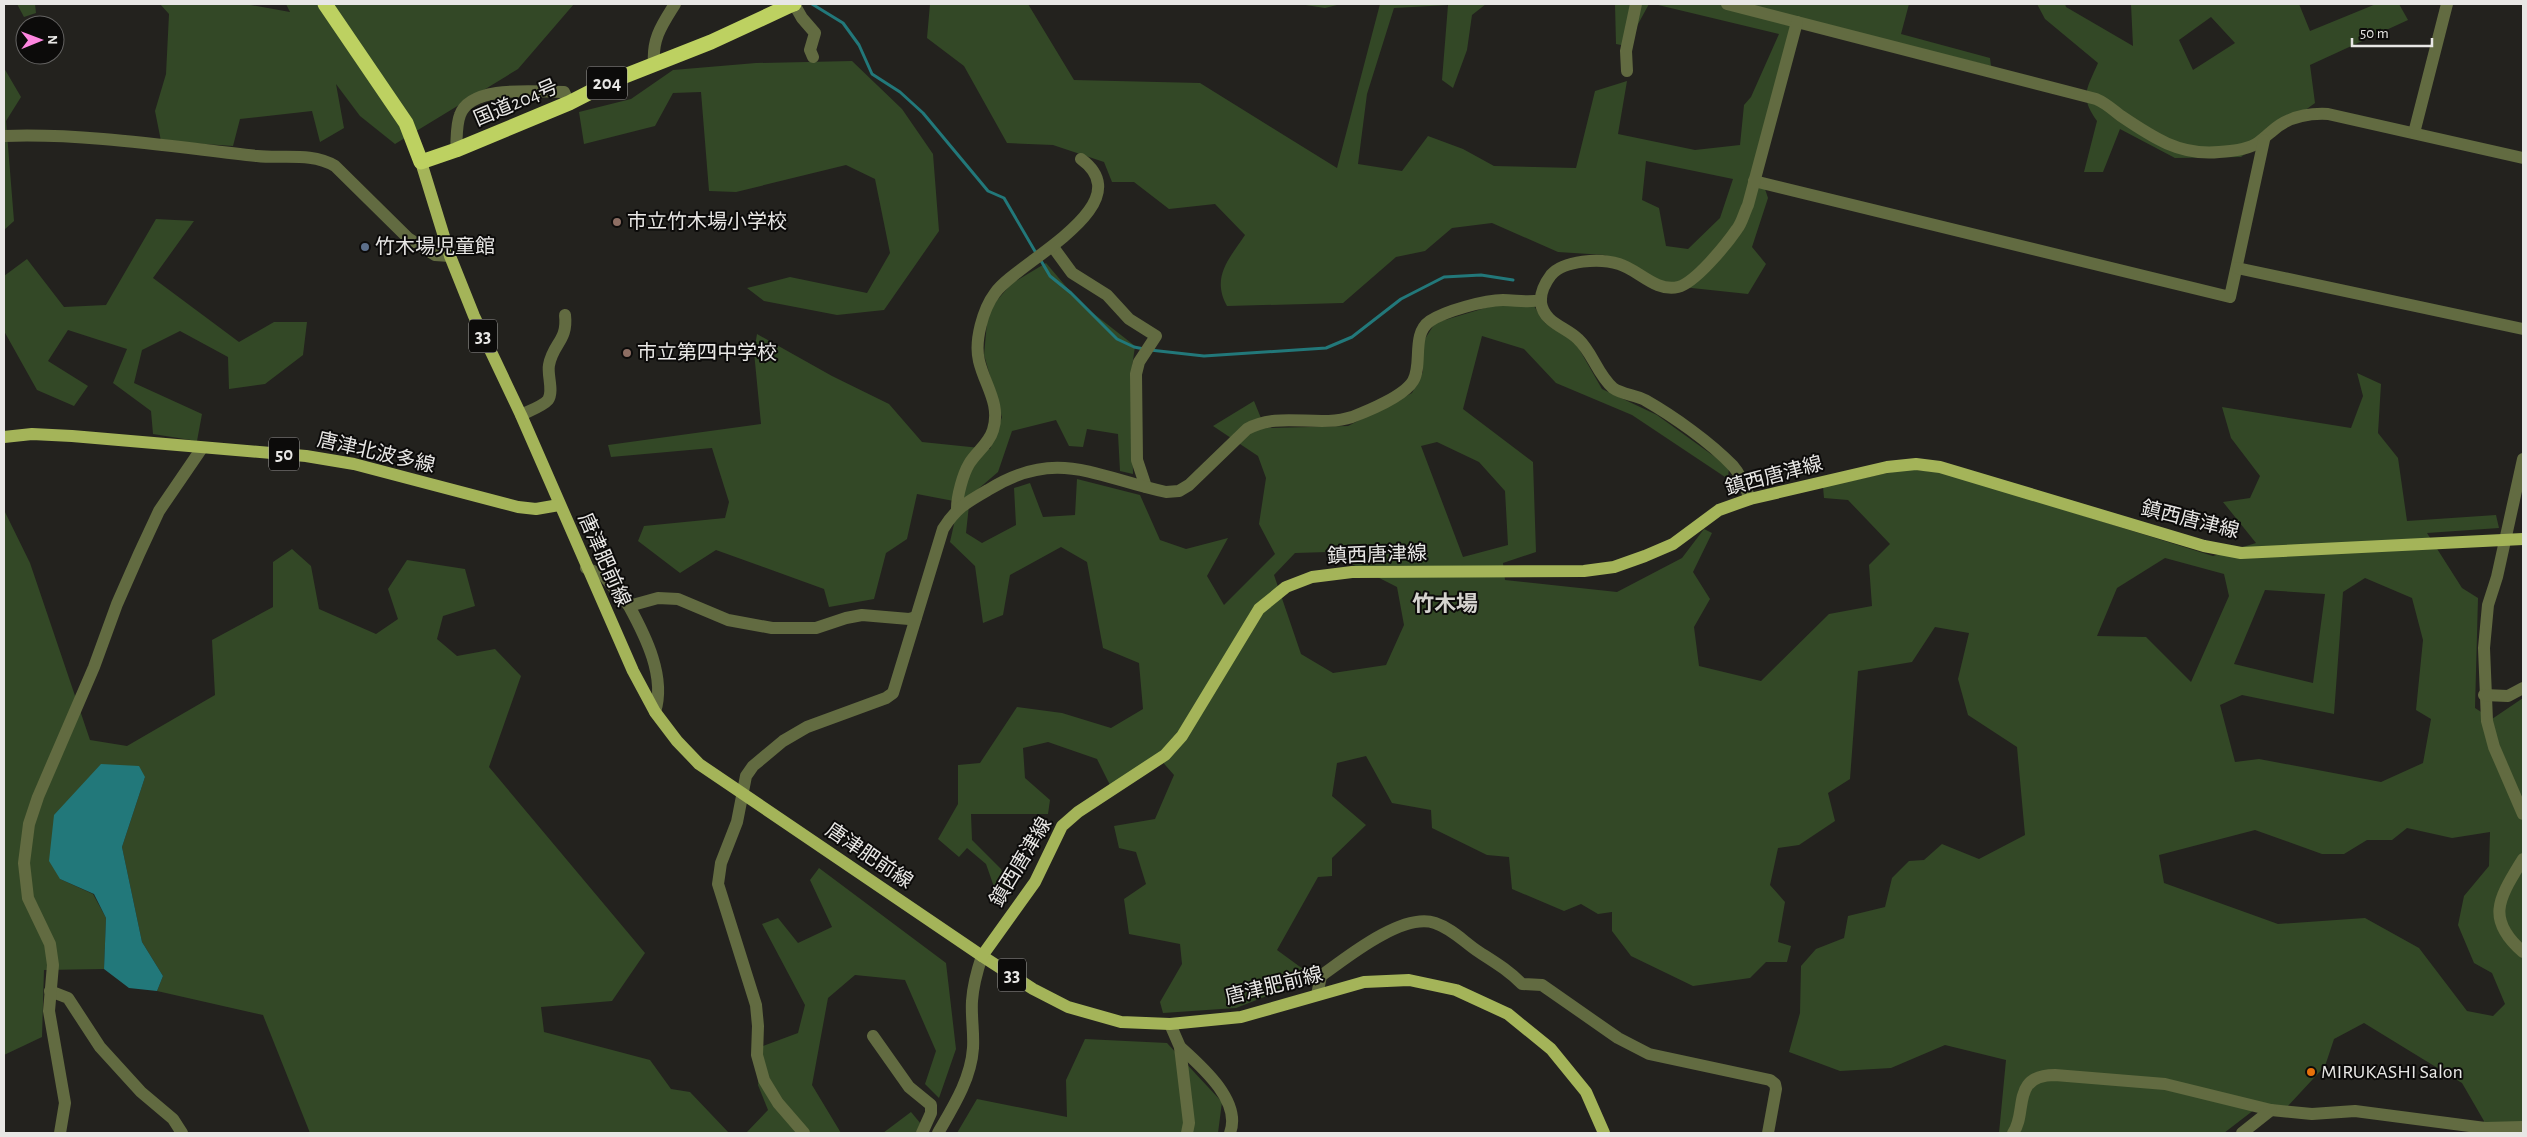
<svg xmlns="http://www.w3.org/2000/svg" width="2527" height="1137" font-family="'Alegreya Sans','Noto Sans JP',sans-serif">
	<rect width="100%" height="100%" fill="#23221e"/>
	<g fill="#334826" fill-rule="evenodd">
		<polygon points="17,4 35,4 36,13 24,17"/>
		<polygon points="160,4 245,4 290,12 286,4 574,4 518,69 395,144 360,116 336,84 344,128 320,142 312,111 240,119 233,146 161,141 155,111 166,74 169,14"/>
		<path d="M930 4H1028L1074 80 1200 83 1337 168 1380 4H1486L1472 15 1467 50 1453 88 1442 80 1448 5 1394 8 1367 94 1358 164 1402 171 1428 136 1463 149 1494 166 1576 168 1595 91 1627 81 1618 134 1695 150 1740 145 1744 105 1751 97 1779 34 1654 4H1909L1901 34 1990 58 1991 66 1798 19 1757 165 1768 198 1752 247 1766 264 1748 294 1654 284 1605 255 1558 252 1492 223 1452 228 1425 251 1396 257 1343 303 1227 306C1211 277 1229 259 1245 235L1215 204 1169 209 1134 182H1112L1104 162 1053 145 1007 143 964 66 927 38ZM1646 161 1733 179 1720 218 1688 249 1666 246 1659 208 1642 200Z"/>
		<polygon points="1299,4 1341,4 1325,8"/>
		<polygon points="1615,4 1649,4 1626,46 1616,44"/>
		<path d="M2037 4H2065L2066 7 2133 46 2131 4H2299L2310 31 2376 4H2399L2408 20 2310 65 2315 103 2241 157 2175 158 2120 129 2103 172H2084L2097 121C2079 96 2087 89 2098 63L2045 19ZM2211 17 2235 43 2193 70 2179 40Z"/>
		<polygon points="852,61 902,109 933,154 939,231 884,310 837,315 764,301 747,288 790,277 867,293 890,253 875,179 846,165 736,192 709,191 701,92 673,93 655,126 584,144 579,112 631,99 673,70 756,63"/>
		<polygon points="4,68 21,97 6,121 14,221 4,230"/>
		<polygon points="156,219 194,221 153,278 239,342 274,322 307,322 303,355 265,384 229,389 228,357 180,331 142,350 134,383 202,414 197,441 153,434 151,411 113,383 127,349 68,330 48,361 88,386 74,406 37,390 4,331 4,276 27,259 64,307 106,305"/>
		<path d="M1046 263 1080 303 1135 346 1131 375 1133 474 1120 471 1118 434 1087 429 1083 447 1069 446 1056 420 1012 431 998 472 970 496 966 533 982 543 1016 525 1014 488 1030 483 1043 517 1075 515 1077 479 1140 495 1160 540 1186 549 1228 538 1207 576 1224 605 1275 554 1259 524 1266 478 1258 456 1213 426 1254 401 1265 428 1348 426 1412 393 1423 372V342L1435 323 1495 305 1534 306 1545 323 1574 340 1602 389 1657 415 1729 467 1728 479 1632 415 1556 383 1524 349 1482 336 1463 409 1533 462 1536 552 1503 563 1505 580 1617 592 1682 558 1704 529 1712 533 1693 572 1710 599 1694 627 1699 666 1761 681 1829 614 1872 606 1869 565 1890 544 1848 500 1824 498 1823 487 1906 469 1946 473 2213 556 2256 543 2223 502 2250 498 2260 476 2231 438 2222 407 2351 428 2363 396 2357 373 2381 384 2378 433 2398 458 2407 521 2496 515 2499 528 2427 533 2462 588 2478 598 2475 708 2492 719 2523 698V1133H2480L2484 1121 2462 1083 2364 1023 2334 1039 2325 1066 2287 1107 2263 1103 2224 1133H1999L2006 1060 1945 1045 1891 1068 1840 1071 1789 1052 1800 1013 1801 966 1816 949 1844 938 1848 916 1885 907 1892 878 1909 861 1924 860 1942 844 1979 859 2025 835 2017 747 1968 715 1958 679 1969 633 1935 627 1912 662 1858 671 1850 779 1828 793 1835 821 1799 845 1778 848 1770 885 1785 902 1778 942 1791 946 1787 962H1766L1750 978 1693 986 1631 956 1612 931V912L1598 914 1581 904 1564 911 1512 889 1509 857 1487 855 1432 828 1431 810 1392 803 1366 756 1337 763 1332 796 1366 825 1332 858V876L1318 877 1277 950 1303 969 1293 986 1236 1008 1163 1013 1160 1002 1182 964 1180 944 1129 934 1124 899 1146 884 1136 852 1119 848 1114 826 1155 819 1174 775 1159 758 1110 785 1097 759 1048 742 1023 748 1025 778 1050 800 1048 814H971L972 840 1001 869 1010 892 999 901 986 864 967 848 959 857 938 839 958 804V765L980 763 1017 707 1062 713 1111 728 1143 709 1139 663 1103 648 1087 562 1061 547 1010 575 1003 615 983 623 975 566 950 542 959 502 917 494 907 539 886 553 874 599 829 607 824 589 716 550 680 573 638 541 644 526 725 518 729 502 712 448 611 457 608 445 761 424 754 352 757 334 832 376 889 404 922 442 990 449 1002 417 984 355 988 311 1011 284ZM1437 442 1479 462 1505 491 1508 545 1463 557 1421 446ZM1328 552 1397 587 1404 625 1386 665 1333 673 1301 654 1274 575 1295 553ZM2165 558 2224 574 2229 596 2191 682 2146 637 2097 636 2117 588ZM2365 578 2412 598 2423 640 2416 710 2431 719 2423 763 2381 782 2259 759 2235 762 2220 705 2242 695 2334 714 2343 592ZM2265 590 2325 594 2313 683 2234 664ZM2407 828 2452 838 2490 832 2489 866 2464 896 2458 925 2474 963 2492 973 2505 1004 2493 1016 2467 1011 2419 948 2365 918 2278 924 2164 883 2159 855 2255 830 2322 854H2344L2367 840H2392Z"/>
		<polygon points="4,510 30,563 90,740 127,746 215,695 212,640 273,607 273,562 292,549 311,566 319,609 376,634 398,619 388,589 407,560 465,569 475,606 443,616 437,639 457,656 495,649 521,676 489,767 645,953 612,1001 541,1007 544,1032 650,1060 671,1089 690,1092 729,1133 310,1133 263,1015 157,991 163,976 142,942 122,847 145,777 60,879 93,894 106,918 104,969 44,970 42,1037 4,1055"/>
		<polygon points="819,868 946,963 956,1049 939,1098 925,1084 936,1051 905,980 855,975 828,998 812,1085 841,1133 746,1133 768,1110 758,1085 763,1046 798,1033 805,1005 762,924 778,918 798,943 832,927 810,880"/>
		<polygon points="1085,1039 1167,1043 1222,1102 1218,1133 957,1133 977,1099 1067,1117 1066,1080"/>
		<polygon points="911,1112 926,1130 924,1133 883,1133"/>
	</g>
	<polygon fill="#22787a" points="101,764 139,766 145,777 122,847 142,942 163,976 157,991 129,988 104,969 106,918 94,894 60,879 49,861 54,815"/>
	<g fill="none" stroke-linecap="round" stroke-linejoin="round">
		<g stroke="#22787a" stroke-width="3">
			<polyline points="812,4 843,23 859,45 872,74 900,92 923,113 988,191 1004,198 1036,253"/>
			<polyline points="1040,259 1050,276 1071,293 1117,339 1134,347 1144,349"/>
			<polyline points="1150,350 1204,356 1326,348 1352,337 1401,299 1444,277 1481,275 1513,280"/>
		</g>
		<g stroke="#626b41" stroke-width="12">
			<polyline points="794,4 802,18 815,33 810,50 813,57"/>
			<path d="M1727 4 2096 99C2106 103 2113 110 2121 116 2152 137 2180 156 2219 152 2232 151 2245 150 2256 144 2262 140 2266 136 2271 132 2287 117 2308 113 2328 114L2523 158"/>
			<path d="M654 64C652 38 662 25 675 4"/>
			<polyline points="1627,71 1626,51 1636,4"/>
			<polyline points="2414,133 2447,4"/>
			<path d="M4 136C87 133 174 147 257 156 283 159 311 152 335 166L408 238 435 255 450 256"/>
			<path d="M456 150C457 139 456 125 460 115 471 84 537 92 564 92L569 103"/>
			<polyline points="1754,181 2230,297 2264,140"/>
			<polyline points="1053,247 1072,273 1107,295 1129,319 1156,336 1139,362 1136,374 1137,460 1146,487"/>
			<polyline points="2237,268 2523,329"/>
			<path d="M521 415C529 411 543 406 548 400 554 391 547 375 549 365 553 343 568 341 565 315"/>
			<polyline points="2523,459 2497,577 2488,605 2484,648 2487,721 2494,747 2523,814"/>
			<path d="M1750 499C1746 488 1741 475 1733 466 1710 442 1673 416 1645 400 1635 395 1621 394 1613 388 1597 374 1593 353 1578 339 1566 327 1544 323 1541 303 1540 294 1545 283 1551 275 1564 260 1600 258 1619 264 1639 270 1655 292 1678 287 1695 283 1726 245 1737 229 1742 223 1744 213 1748 205L1797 22"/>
			<path d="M957 508C957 496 963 474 969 464 976 452 989 444 993 430 1001 404 985 386 979 361 974 341 983 309 995 293 1015 263 1144 205 1081 159"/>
			<polyline points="586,568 603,575 629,606 658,598 678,599 728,620 772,628 816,628 846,618 862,615 909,619 916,617"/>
			<path d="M629 606C646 637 666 677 655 712"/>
			<polyline points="2484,695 2508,696 2523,688"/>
			<path d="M2523 859C2500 897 2484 918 2523 952"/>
			<polyline points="50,991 68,998 100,1047 141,1092 173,1119 182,1133"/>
			<path d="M1317 995 1321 976C1347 957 1403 912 1435 923 1453 929 1465 943 1479 952 1496 963 1508 970 1522 984L1542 985 1618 1038 1649 1054 1770 1080 1775 1084 1776 1089 1768 1133"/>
			<polyline points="1170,1024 1180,1047 1189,1123 1187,1133"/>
			<polyline points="873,1036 909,1087 931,1105 931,1113 922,1133"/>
			<path d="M1180 1047C1201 1066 1242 1101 1230 1133"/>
			<polyline points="60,1133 65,1103 49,1011 53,965 50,944 28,898 24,863 29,824 38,797 94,667 117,604 139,554 159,511 202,448"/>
			<path d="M804 1133 778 1103 764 1080 757 1055 758 1026 756 1005 718 884 721 863 737 822 746 776 753 766 783 741 807 727 886 698 893 693 943 529C956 508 967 502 988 490 1057 447 1095 477 1166 492L1179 491 1189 485 1247 429C1279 411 1318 428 1352 417 1368 411 1404 396 1413 381 1423 364 1411 334 1430 321 1445 311 1485 300 1503 300 1516 300 1528 303 1541 300"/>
			<path d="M938 1133C953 1107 971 1079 973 1048 974 1032 971 1017 972 1001 973 985 977 971 982 956"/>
			<path d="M2013 1133C2028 1113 2010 1075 2055 1075L2165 1084 2271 1110 2312 1114 2355 1111 2485 1128 2523 1127"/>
			<polyline points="2242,1133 2271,1110"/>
		</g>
		<g stroke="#a4b459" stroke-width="12">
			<polyline points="421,162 450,256 474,316 521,415 633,671 655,712 677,741 699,764 982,956 1033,989 1068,1007 1121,1022 1170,1024 1241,1017 1364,982 1409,980 1456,990 1508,1014 1551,1049 1586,1092 1604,1133"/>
			<polyline points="4,437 32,434 72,436 306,456 354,464 518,507 536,509 559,505"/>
			<polyline points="982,956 1035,882 1062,826 1078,812 1165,755 1182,736 1259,609 1286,587 1312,577 1352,572 1584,571 1614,567 1645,556 1673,544 1719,510 1750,499 1887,467 1916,464 1940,467 2204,546 2241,553 2523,539"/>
		</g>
		<polyline stroke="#bdd161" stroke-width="15" points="325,4 406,123 421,162 456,150 569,103 612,81 711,42 793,4"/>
		<polyline stroke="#bdd161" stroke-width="15" points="793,4 794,4"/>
	</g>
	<g fill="#8d6e63" stroke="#0c0b0a" stroke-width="2">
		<circle cx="617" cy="222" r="5"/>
		<circle cx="627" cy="353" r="5"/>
	</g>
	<circle fill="#5c6f8a" stroke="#0c0b0a" stroke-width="2" cx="365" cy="247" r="5"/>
	<circle fill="#e8710a" stroke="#0c0b0a" stroke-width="2" cx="2311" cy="1072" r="5"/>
	<g text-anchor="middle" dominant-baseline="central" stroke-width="4" stroke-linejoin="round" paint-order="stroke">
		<g fill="#0c0b0a" stroke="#a6a5a3" stroke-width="1">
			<rect x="587" y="66.5" width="40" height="33" rx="4"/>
			<rect x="469" y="319.5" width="28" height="33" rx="4"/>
			<rect x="269" y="437.5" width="30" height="33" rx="4"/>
			<rect x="998" y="958.5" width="28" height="33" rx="4"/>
		</g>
		<g font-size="19" font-weight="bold" fill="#e8e7e5">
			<text x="607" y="83">204</text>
			<text x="483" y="336">33</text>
			<text x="284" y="454">50</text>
			<text x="1012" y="975">33</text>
		</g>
		<g font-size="20" fill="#e8e7e5" stroke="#0c0b0a">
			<text transform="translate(516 103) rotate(-23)">国道204号</text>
			<text transform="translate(376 453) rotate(13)">唐津北波多線</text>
			<text transform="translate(1774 476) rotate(-15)">鎮西唐津線</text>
			<text transform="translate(2190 520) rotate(14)">鎮西唐津線</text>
			<text transform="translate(1377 555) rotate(-2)">鎮西唐津線</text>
			<text transform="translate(604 560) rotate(66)">唐津肥前線</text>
			<text transform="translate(869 856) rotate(34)">唐津肥前線</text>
			<text transform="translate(1021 862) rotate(-59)">鎮西唐津線</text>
			<text transform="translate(1274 986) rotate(-14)">唐津肥前線</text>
		</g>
		<g font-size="20" fill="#e8e7e5" stroke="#0c0b0a" text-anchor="start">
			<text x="627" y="222">市立竹木場小学校</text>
			<text x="375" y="247">竹木場児童館</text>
			<text x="637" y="353">市立第四中学校</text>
			<text x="2321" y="1072">MIRUKASHI Salon</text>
		</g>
		<g font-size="22" font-weight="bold" fill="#d5d3cf" stroke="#0c0b0a">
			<text x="1445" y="604">竹木場</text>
		</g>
	</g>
	<rect width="2527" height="1137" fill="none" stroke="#e8e7e5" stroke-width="10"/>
	<g transform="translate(40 40) rotate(89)"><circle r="24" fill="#0c0b0a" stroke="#646362"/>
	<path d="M0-4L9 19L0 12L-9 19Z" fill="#fe86e0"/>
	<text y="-8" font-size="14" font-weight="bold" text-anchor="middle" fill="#e8e7e5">N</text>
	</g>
	<path d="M2352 38v8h80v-8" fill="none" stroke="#e8e7e5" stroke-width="2.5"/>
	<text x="2360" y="38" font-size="15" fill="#e8e7e5" stroke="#0c0b0a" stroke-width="4" paint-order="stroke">50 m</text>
</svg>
